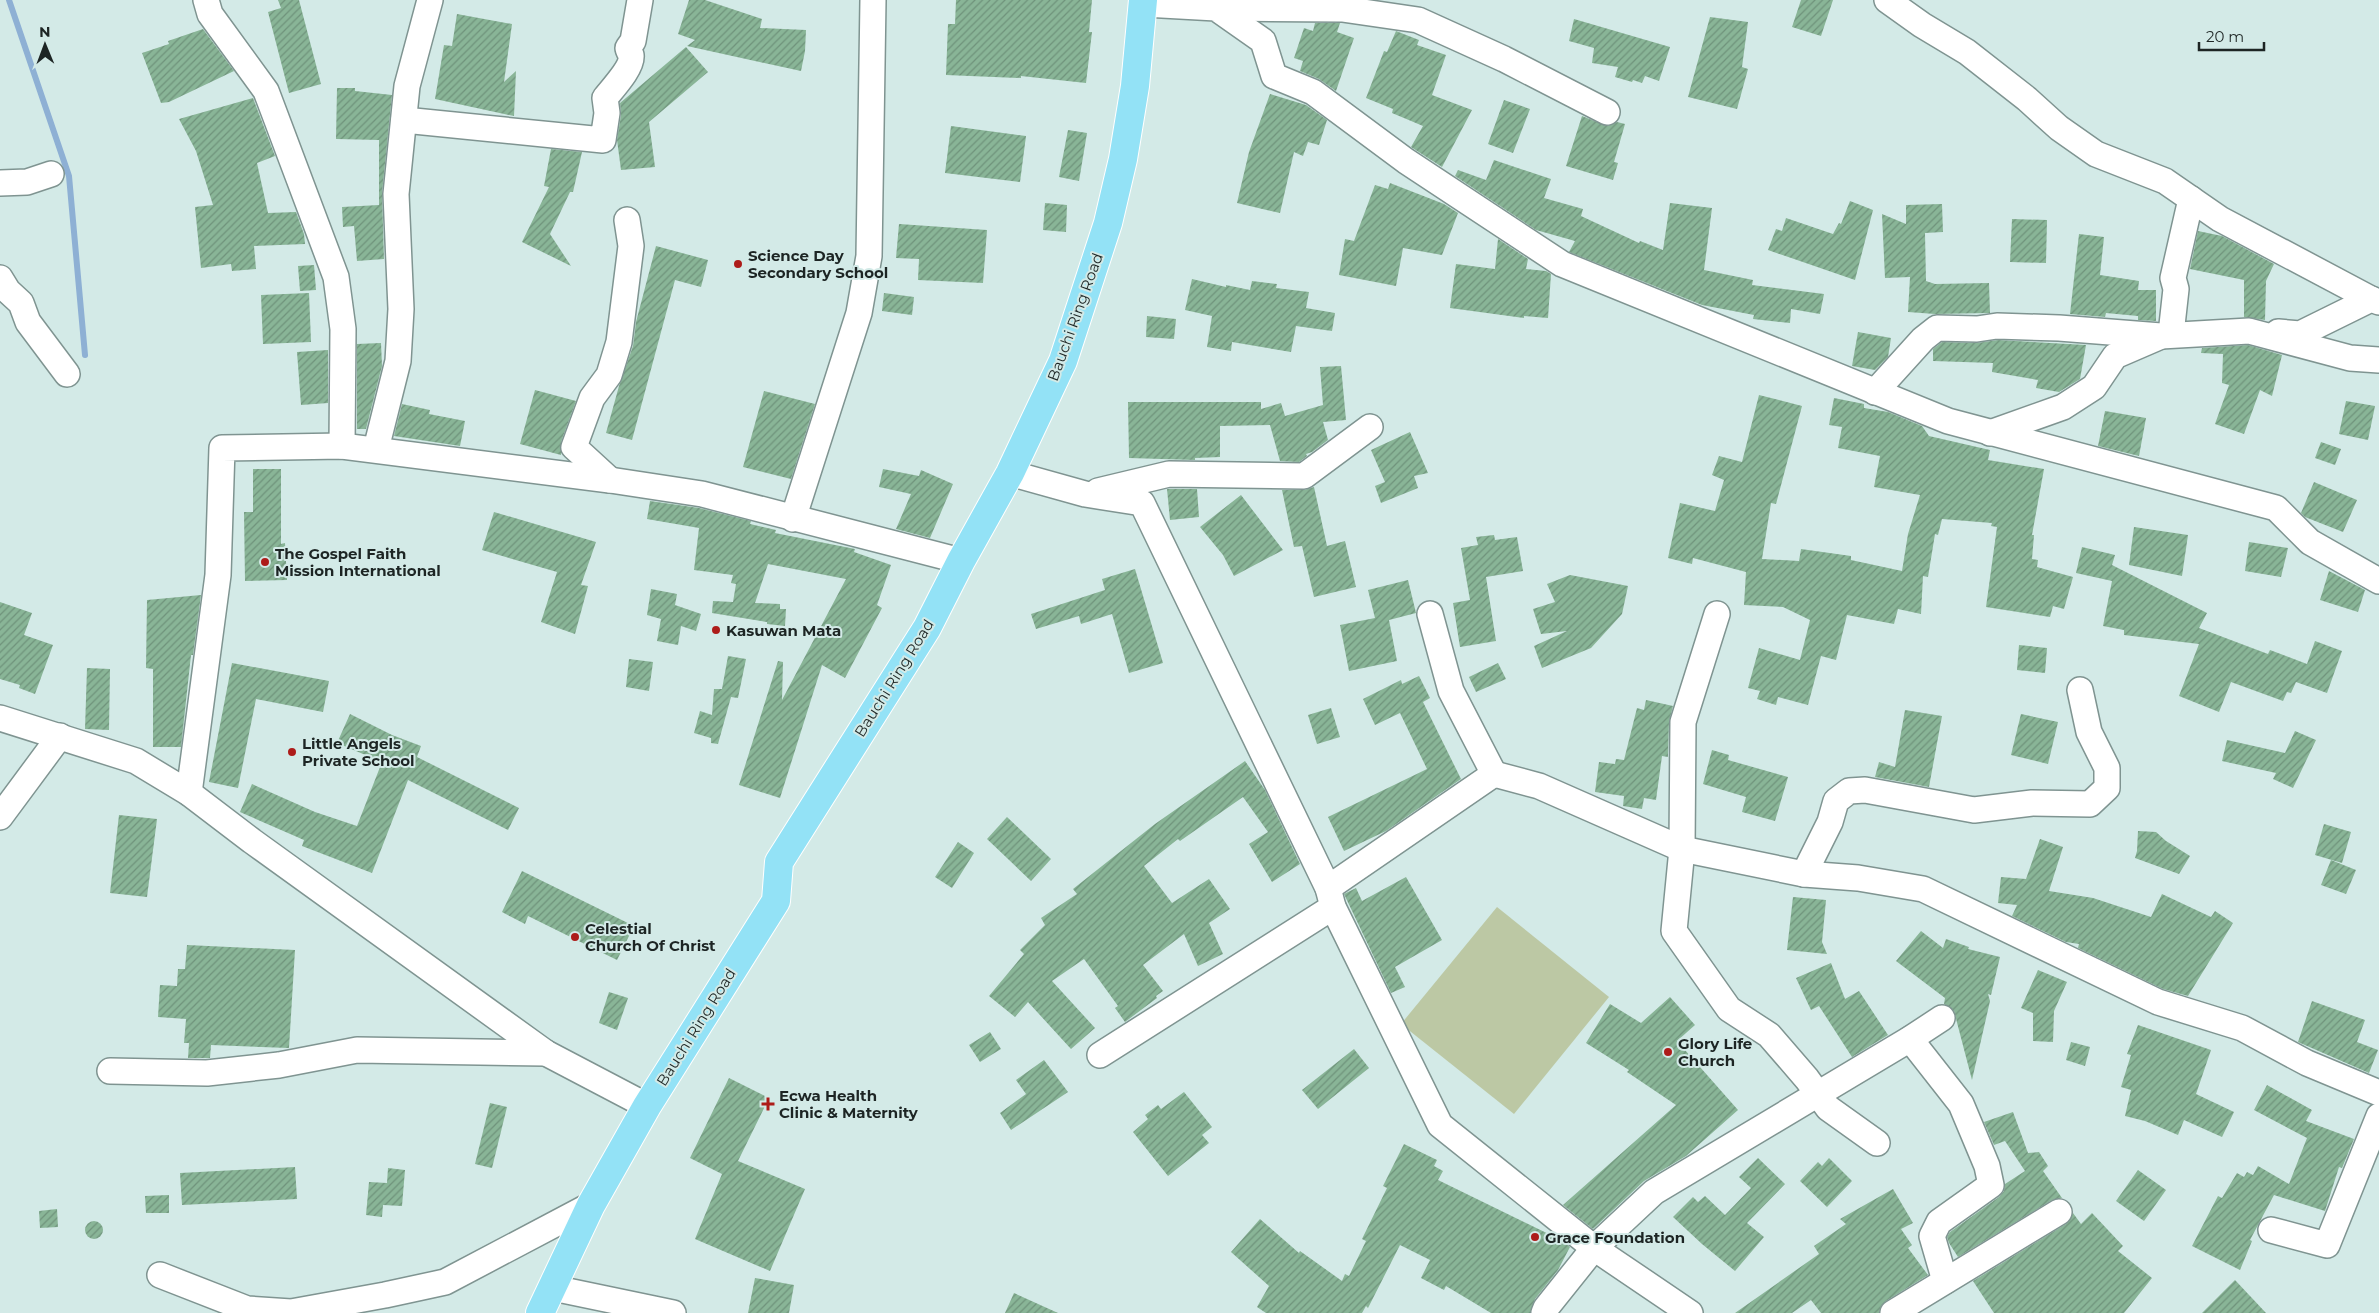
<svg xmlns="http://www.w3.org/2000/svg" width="2379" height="1313" font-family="Montserrat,sans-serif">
	<defs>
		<pattern id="building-hatch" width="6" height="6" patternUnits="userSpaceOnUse" patternTransform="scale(1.25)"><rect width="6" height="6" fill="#89b597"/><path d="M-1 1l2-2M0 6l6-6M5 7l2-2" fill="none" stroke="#6f937b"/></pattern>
	</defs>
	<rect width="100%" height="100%" fill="#d3eae7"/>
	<polygon fill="#bcc8a4" points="1497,907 1609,997 1514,1114 1401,1024"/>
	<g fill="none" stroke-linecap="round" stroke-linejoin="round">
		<polyline stroke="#8eb0d4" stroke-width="6" points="9,0 69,176 85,355"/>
	</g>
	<g fill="url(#building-hatch)">
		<polygon points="278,0 299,0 321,84 289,93 268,12 281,8"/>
		<polygon points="689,0 705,0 762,19 760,28 806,30 805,51 801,71 687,46 695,40 678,34"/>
		<polygon points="956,0 1092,0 1089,32 1092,32 1086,83 1021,76 1021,78 946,75 948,24 955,24"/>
		<polygon points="1801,0 1833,0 1821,36 1792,27"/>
		<polygon points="457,14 512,24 504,82 516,71 514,116 435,99 444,45 452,46"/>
		<polygon points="1710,17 1748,22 1742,67 1748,69 1737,109 1688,97"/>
		<polygon points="1574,19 1670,47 1659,81 1645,76 1642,83 1633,80 1632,82 1615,77 1618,67 1592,63 1594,48 1569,41"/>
		<polygon points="1315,23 1340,23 1337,32 1354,38 1336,91 1319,79 1300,71 1303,61 1294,58 1304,28 1313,31"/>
		<polygon points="203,29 234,71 169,102 161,103 142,53 169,44 168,41"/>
		<polygon points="1396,31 1419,40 1417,45 1446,55 1432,95 1472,110 1442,167 1411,147 1423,126 1392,113 1393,109 1366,98 1384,51 1387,52"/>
		<polygon points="686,47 708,72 649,122 655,167 621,170 617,140 621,115 620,103"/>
		<polygon points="337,88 355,88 355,91 392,95 382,193 384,259 357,261 354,226 343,227 342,207 379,205 379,140 336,139"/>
		<polygon points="1270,94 1306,105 1327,120 1319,145 1308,142 1303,156 1294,152 1280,213 1237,203 1249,152"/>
		<polygon points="253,98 275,156 257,163 268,213 296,212 304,234 305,244 254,246 256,269 232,271 231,264 201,268 195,207 213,205 196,151 179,119"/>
		<polygon points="1504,100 1530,109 1513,153 1488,144"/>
		<polygon points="1582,116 1607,126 1617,122 1625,124 1614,162 1618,163 1613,180 1566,166"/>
		<polygon points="951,126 1026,136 1020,182 945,173"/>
		<polygon points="1068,130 1087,133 1079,181 1059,177"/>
		<polygon points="551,149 582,152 573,192 570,192 550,234 571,266 522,242 549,187 544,186"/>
		<polygon points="1494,160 1551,179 1544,198 1583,209 1581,216 1639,243 1640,241 1663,250 1670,203 1712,208 1704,270 1753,280 1752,285 1824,294 1820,314 1791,309 1790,323 1753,319 1754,315 1702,305 1569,252 1575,241 1536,230 1455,176 1458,170 1486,180"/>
		<polygon points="1390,183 1444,204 1458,213 1442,255 1403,248 1396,286 1339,275 1345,239 1354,241 1375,185 1388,189"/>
		<polygon points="1850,201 1873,210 1855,280 1768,250 1776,229 1782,231 1786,218 1833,234 1839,223 1841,224"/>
		<polygon points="1045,203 1067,205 1066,232 1043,230"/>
		<polygon points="1942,204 1943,232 1925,233 1926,281 1935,284 1989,283 1990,313 1935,314 1908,312 1910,277 1885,278 1882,214 1906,224 1906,205"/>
		<polygon points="2012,219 2047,220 2046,263 2010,262"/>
		<polygon points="899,224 987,230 983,283 918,280 919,259 896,258"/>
		<polygon points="2198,231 2222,236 2274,264 2266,281 2265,320 2244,317 2244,280 2190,269"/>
		<polygon points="2079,234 2104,237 2100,275 2139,281 2138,290 2156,290 2156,321 2138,320 2138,316 2106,313 2105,317 2070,314"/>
		<polygon points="1498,239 1528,259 1526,269 1546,271 1551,274 1548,318 1524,316 1524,318 1450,308 1456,264 1495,269"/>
		<polygon points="656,246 708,260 701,287 675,280 632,440 606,433 619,386 633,346 636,322"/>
		<polygon points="314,265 316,290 300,291 298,266"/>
		<polygon points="1192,279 1226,287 1226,285 1250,290 1252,281 1277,284 1276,288 1309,292 1306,308 1335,313 1332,331 1296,326 1291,352 1232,342 1231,351 1207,347 1212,316 1185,310"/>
		<polygon points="309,293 311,342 263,344 261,295"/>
		<polygon points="884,293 914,297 912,315 882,311"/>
		<polygon points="1147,316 1176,319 1174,339 1146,337"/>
		<polygon points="1858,332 1891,338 1888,357 1875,370 1852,366"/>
		<polygon points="1998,340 2086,345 2080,379 2059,392 2036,388 2038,380 1992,372 1993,363 1933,361 1933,349 1942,342 1977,343"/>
		<polygon points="381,343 382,366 366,429 357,429 357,344"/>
		<polygon points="2248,345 2282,355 2272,396 2260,390 2244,434 2215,424 2229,385 2222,383 2223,354 2201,353 2202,348"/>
		<polygon points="328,350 328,403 301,405 297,352"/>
		<polygon points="1341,366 1346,420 1323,422 1328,440 1312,452 1306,454 1307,456 1299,462 1280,461 1270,425 1220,426 1220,457 1195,458 1195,460 1129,458 1128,402 1261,402 1261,409 1281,403 1285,416 1323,405 1320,367"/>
		<polygon points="535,390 576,401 561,442 561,455 520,444"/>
		<polygon points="764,391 815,404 791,479 743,467"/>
		<polygon points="1759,395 1802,406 1776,504 1771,503 1762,559 1799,561 1801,549 1851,556 1851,560 1902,571 1908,534 1920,495 1874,487 1880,456 1838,448 1842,427 1829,425 1834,398 1864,404 1864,408 1888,412 1922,426 1929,436 1990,450 1988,460 2044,469 2032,535 2034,535 2032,559 2038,560 2037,567 2073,577 2064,609 2053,606 2050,617 1986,607 1997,527 1991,526 1992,523 1942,519 1938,535 1935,534 1928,577 1923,576 1921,614 1898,609 1894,624 1847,615 1836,660 1821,656 1808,705 1778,697 1776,705 1757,699 1760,691 1748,688 1759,648 1800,660 1810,620 1783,607 1744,605 1746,572 1693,558 1692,564 1668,558 1680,503 1715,511 1724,480 1712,475 1719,456 1742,462"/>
		<polygon points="2346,401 2375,406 2368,440 2339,434"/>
		<polygon points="402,404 430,410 429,414 465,421 460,446 394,436"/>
		<polygon points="2105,411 2146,418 2139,456 2098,446"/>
		<polygon points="1410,432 1428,473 1414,476 1418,488 1381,503 1375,486 1385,482 1371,450"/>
		<polygon points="2321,442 2341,449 2335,465 2315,458"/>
		<polygon points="253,469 281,469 281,544 285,543 287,580 245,581 244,512 253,512"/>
		<polygon points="883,469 919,476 921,470 953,484 930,538 896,529 911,494 879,487"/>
		<polygon points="2314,482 2357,500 2343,532 2305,517 2301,513"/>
		<polygon points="1314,487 1327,546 1345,541 1356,587 1314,597 1302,546 1294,547 1282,490 1304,490"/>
		<polygon points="1167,489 1197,489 1199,517 1170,520"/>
		<polygon points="1241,495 1283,550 1234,576 1223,555 1200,527"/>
		<polygon points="650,501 699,508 751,521 750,524 776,530 775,533 855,549 854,552 891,565 877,605 882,608 845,678 822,665 780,798 739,785 778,661 783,662 782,700 846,579 768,564 755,603 780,604 780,609 786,609 785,626 767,624 767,622 712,613 713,601 733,602 736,584 731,583 733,575 694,570 699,528 647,519"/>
		<polygon points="494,512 596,542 581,585 588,586 575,634 541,622 557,572 482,550"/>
		<polygon points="2134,527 2188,535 2182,576 2129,565"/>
		<polygon points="1494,535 1495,540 1517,537 1523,571 1486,577 1496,641 1460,647 1453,603 1470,600 1461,548 1478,545 1476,537"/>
		<polygon points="2249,542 2288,548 2281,577 2245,571"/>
		<polygon points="2082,547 2115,555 2112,565 2207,613 2199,628 2268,654 2270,650 2307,664 2315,641 2342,651 2327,693 2296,682 2291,693 2287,692 2283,701 2231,682 2219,712 2179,696 2199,644 2124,635 2124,630 2103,626 2112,581 2076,573"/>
		<polygon points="1135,569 1163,663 1129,673 1112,614 1081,624 1079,616 1036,629 1031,614 1105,590 1102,579"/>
		<polygon points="2329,571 2365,590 2358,612 2320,600"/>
		<polygon points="1570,575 1628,586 1622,614 1591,648 1542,668 1534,646 1567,631 1541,634 1533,609 1555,602 1547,584"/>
		<polygon points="1408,580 1416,613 1389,620 1397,661 1349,671 1340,625 1375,618 1368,590"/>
		<polygon points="651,589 677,594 675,605 701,614 696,631 681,626 678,645 657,641 661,619 647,615"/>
		<polygon points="201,595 193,655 191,655 181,747 153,747 153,669 146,668 147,600"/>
		<polygon points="0,602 32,613 24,635 53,645 35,694 19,688 20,685 0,679"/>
		<polygon points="2019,645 2047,648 2045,673 2017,670"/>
		<polygon points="728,656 746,659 738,698 731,697 718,744 711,743 711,738 694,733 700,711 712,715 714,689 722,689"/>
		<polygon points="629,659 653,662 649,691 626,687"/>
		<polygon points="232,663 329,681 323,712 256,699 238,788 209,782"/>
		<polygon points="1498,663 1506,679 1476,692 1469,677"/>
		<polygon points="87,668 110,669 109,730 85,729"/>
		<polygon points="1419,676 1430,698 1423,702 1461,779 1386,831 1344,851 1328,817 1427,769 1400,713 1375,725 1363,699 1401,680 1402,684"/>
		<polygon points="1646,700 1673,706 1669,722 1668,754 1668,757 1662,756 1656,800 1644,798 1642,809 1623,806 1624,796 1595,792 1599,762 1615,764 1616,759 1624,760 1637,708 1644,710"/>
		<polygon points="1331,708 1340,737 1317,744 1308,715"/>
		<polygon points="1905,710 1942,716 1929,787 1875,777 1879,762 1895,767"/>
		<polygon points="350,714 392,735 421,746 417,757 519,808 508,830 408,780 372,873 302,846 304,840 240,812 252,784 315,812 357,826 382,762 337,743"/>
		<polygon points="2021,714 2058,722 2048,764 2011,755"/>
		<polygon points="2295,731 2316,740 2293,788 2273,779 2276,773 2222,761 2227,740 2285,753"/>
		<polygon points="1712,750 1729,755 1728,760 1788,777 1775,821 1742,812 1746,797 1703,784"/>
		<polygon points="1245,761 1265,790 1300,864 1272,882 1249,844 1268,832 1243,797 1180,841 1178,839 1144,866 1172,903 1209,879 1230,909 1209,923 1223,954 1198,966 1184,934 1143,965 1163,991 1156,996 1157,998 1125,1022 1115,1008 1118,1006 1084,959 1052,981 1095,1028 1071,1049 1028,1002 1015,1017 989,996 1024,954 1020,950 1045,925 1041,918 1077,894 1073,889 1155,824"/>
		<polygon points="119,815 157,819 147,897 110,893"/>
		<polygon points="1007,817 1051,859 1031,881 987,839"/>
		<polygon points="2324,824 2351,832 2342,863 2315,855"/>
		<polygon points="2138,831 2156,832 2166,841 2190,856 2179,874 2135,858 2137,851"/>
		<polygon points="2040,839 2063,847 2049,891 2093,898 2151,917 2162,894 2211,917 2215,911 2233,923 2188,996 2163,989 2078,948 2079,944 2066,942 2012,916 2017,905 1998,903 2001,877 2026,879"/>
		<polygon points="958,842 974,853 952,888 935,877"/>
		<polygon points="2331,860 2356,870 2346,894 2321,885"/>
		<polygon points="522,871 634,926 617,960 528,916 525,924 502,912"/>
		<polygon points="1406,877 1442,940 1395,967 1405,987 1391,993 1344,894 1356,888 1362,901"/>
		<polygon points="1793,897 1826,900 1822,942 1827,954 1787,950"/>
		<polygon points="1921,931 1943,948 1946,939 1969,947 1968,949 2000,957 1991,995 1988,994 1990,1001 1972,1080 1954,1011 1944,1004 1945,998 1896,961"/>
		<polygon points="187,945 295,950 289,1048 211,1045 210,1058 188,1058 189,1043 184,1043 186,1019 158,1017 160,985 177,986 178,969 185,969"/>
		<polygon points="1831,963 1845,999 1859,991 1888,1035 1852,1057 1819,1006 1811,1010 1796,978"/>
		<polygon points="2038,970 2067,982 2054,1011 2053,1042 2033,1041 2033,1013 2021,1008"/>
		<polygon points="609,992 628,998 617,1030 599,1023"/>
		<polygon points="1670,997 1695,1025 1677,1041 1738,1110 1686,1156 1644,1181 1593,1229 1563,1205 1676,1105 1627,1072 1629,1070 1586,1043 1610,1004 1641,1023"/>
		<polygon points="2312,1001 2365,1020 2357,1042 2378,1050 2369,1073 2298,1042"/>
		<polygon points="2138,1025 2211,1050 2196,1094 2234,1112 2222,1137 2184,1120 2178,1135 2145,1121 2125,1116 2131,1090 2121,1087 2131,1055 2127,1054"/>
		<polygon points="990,1032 1001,1049 980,1062 969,1045"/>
		<polygon points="2071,1042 2090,1047 2085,1066 2066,1060"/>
		<polygon points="1354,1049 1369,1068 1318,1109 1302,1090"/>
		<polygon points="1044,1060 1068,1092 1011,1130 1000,1113 1026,1094 1016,1080"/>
		<polygon points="729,1078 769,1098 738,1161 805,1189 770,1271 695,1239 722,1174 690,1158"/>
		<polygon points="2267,1085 2312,1110 2306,1121 2354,1139 2342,1168 2339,1167 2325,1211 2274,1195 2250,1240 2252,1241 2240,1270 2192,1246 2218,1196 2222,1198 2237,1173 2244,1177 2247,1172 2253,1175 2258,1166 2289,1184 2307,1138 2254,1110"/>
		<polygon points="1184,1092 1212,1127 1202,1135 1209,1143 1168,1176 1133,1132 1148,1119 1145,1115 1158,1105 1161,1109"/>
		<polygon points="490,1103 507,1107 492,1168 475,1164"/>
		<polygon points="2013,1112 2028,1153 2039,1152 2048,1166 2043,1171 2062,1198 2052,1200 1958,1257 1949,1243 1947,1237 1950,1232 1999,1197 2004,1191 2005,1184 2025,1171 2005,1141 1994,1145 1984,1122"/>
		<polygon points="1404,1144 1437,1160 1434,1166 1443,1171 1438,1180 1561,1240 1570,1247 1558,1270 1535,1299 1530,1313 1491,1313 1446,1286 1444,1290 1421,1278 1430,1260 1400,1245 1368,1308 1366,1306 1362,1313 1266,1313 1257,1307 1269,1286 1231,1252 1260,1219 1299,1253 1300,1251 1342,1281 1345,1274 1349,1276 1366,1241 1362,1239 1387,1188 1383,1186"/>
		<polygon points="1758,1158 1785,1184 1747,1223 1764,1237 1735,1271 1702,1244 1673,1217 1693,1197 1698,1202 1705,1196 1725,1215 1751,1188 1739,1177"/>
		<polygon points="1829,1158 1852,1181 1827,1207 1800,1181 1818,1162 1822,1166"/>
		<polygon points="295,1167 297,1199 182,1205 180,1173"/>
		<polygon points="388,1168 405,1170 402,1206 383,1205 382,1217 366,1215 369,1182 387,1183"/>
		<polygon points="2138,1170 2166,1190 2144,1221 2116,1201"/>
		<polygon points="1893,1189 1913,1223 1901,1229 1912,1245 1908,1248 1928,1275 1886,1301 1881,1306 1879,1313 1821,1313 1811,1300 1792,1313 1735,1313 1819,1254 1814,1246 1846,1224 1840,1219"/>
		<polygon points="169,1195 169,1213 146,1213 145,1196"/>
		<polygon points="57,1209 58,1227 40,1228 39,1211"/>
		<polygon points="2073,1213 2081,1224 2092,1213 2123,1246 2118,1251 2152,1278 2124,1313 1994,1313 1973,1281 2066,1224"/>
		<circle cx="94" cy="1230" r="9"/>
		<polygon points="755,1278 794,1285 789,1313 748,1313"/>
		<polygon points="2235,1280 2266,1313 2202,1313"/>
		<polygon points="1014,1293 1058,1313 1005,1313"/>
	</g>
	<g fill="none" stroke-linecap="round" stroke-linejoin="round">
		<defs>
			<g id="street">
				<polyline points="206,0 210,14 266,91 336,277 343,329 342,446"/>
				<polyline points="1887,0 1922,25 1967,52 2027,99 2059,128 2096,154 2165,181 2220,219 2371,299"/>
				<polyline points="1144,4 1216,8 1263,41 1274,76 1313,92 1406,161 1562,264 1948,421 2276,508 2310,542 2379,581"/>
				<polyline points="1216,8 1342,9 1418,20 1504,59 1607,112"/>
				<path d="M404 120 603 140 607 113 605 98C612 89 633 67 631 55 630 53 628 50 628 48L633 41 640 0"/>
				<polyline points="0,183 27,182 51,174"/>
				<polyline points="0,278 8,291 21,303 28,322 67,374"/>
				<polyline points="2278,332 2300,334 2371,299 2379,302"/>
				<polyline points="2171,334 2176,289 2173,278 2191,199"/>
				<polyline points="1875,392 1923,339 1937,328 1977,329 1997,326 2059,328 2161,336 2249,331 2350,358 2379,360"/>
				<polyline points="1990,433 2063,407 2094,387 2115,356 2159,337"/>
				<polyline points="376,449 398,361 401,309 396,194 407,86 430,0"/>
				<polyline points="1010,473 1085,494 1142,503 1328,888 1333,907 1440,1125 1594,1248 1690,1313"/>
				<polyline points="610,480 574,447 592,398 609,375 619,342 631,246 627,220"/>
				<polyline points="1098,491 1169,474 1304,476 1370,427"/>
				<polyline points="793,519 859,313 869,256 873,0"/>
				<polyline points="1430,614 1451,691 1494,774"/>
				<polyline points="1717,614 1683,722 1682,849 1674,931 1729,1009 1769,1035 1807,1079 1828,1108 1877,1143"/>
				<polyline points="0,718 136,761 189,793 252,841 546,1053 647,1106"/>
				<polyline points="189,793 218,575 222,448 342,446 610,480 702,494 961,561"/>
				<polyline points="0,817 60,736"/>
				<polyline points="1804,874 1830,822 1836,801 1849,791 1865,790 1974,810 2032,803 2090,804 2107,788 2107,768 2089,732 2080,690"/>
				<polyline points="1328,888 1494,774 1539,786 1682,849 1804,874 1858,878 1923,889 2158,1002 2242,1028 2307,1063 2379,1093"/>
				<polyline points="1910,1039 1961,1104 1987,1166 1991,1185 1939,1222 1932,1236 1945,1281"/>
				<polyline points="1100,1055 1333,907"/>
				<polyline points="110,1071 207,1073 279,1065 357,1050 546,1053"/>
				<polyline points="2271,1230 2327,1245 2379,1116"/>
				<polyline points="160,1275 247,1309 291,1312 385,1295 445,1282 591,1205"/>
				<polyline points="553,1288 673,1313"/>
				<polyline points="1544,1313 1546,1308 1594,1248 1654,1192 1910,1039 1942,1018"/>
				<polyline points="1893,1313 2059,1212"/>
			</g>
			<polyline id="primary" points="540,1313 591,1205 647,1106 776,901 779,862 927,628 961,561 1010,473 1063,361 1108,223 1123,159 1135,86 1143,0"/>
		</defs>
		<use href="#street" stroke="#7f9491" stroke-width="28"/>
		<use href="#primary" stroke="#fff" stroke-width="30"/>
		<use href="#street" stroke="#fff" stroke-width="25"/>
		<use href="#primary" stroke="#93e2f6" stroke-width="28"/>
	</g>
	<g fill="#ad1c19" stroke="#d3eae7" stroke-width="2">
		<circle cx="738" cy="264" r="5"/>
		<circle cx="265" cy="562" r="5"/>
		<circle cx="716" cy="630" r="5"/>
		<circle cx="292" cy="752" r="5"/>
		<circle cx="575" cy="937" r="5"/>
		<circle cx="1668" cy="1052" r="5"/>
		<path d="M765.5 1096.5h5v5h5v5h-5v5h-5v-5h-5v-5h5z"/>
		<circle cx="1535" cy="1237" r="5"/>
	</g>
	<g text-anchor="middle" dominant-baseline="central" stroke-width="4" stroke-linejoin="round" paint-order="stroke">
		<g font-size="15" font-weight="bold" fill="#1d2524" stroke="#d3eae7" text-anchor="start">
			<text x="748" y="255">Science Day<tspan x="748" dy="17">Secondary School</tspan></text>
			<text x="275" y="553">The Gospel Faith<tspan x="275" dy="17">Mission International</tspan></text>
			<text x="726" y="630">Kasuwan Mata</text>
			<text x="302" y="743">Little Angels<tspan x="302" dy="17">Private School</tspan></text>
			<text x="585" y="928">Celestial<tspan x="585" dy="17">Church Of Christ</tspan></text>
			<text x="1678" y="1043">Glory Life<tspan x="1678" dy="17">Church</tspan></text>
			<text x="779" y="1095">Ecwa Health<tspan x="779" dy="17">Clinic &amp; Maternity</tspan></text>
			<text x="1545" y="1237">Grace Foundation</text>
		</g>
		<g font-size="15" fill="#1d2524" stroke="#d3eae7">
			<text transform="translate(1075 317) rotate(-70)">Bauchi Ring Road</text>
			<text transform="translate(894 678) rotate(-58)">Bauchi Ring Road</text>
			<text transform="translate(696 1027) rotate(-58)">Bauchi Ring Road</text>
		</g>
	</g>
	<g transform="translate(45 45) rotate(359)" stroke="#d3eae7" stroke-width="4" paint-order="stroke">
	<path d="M0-4L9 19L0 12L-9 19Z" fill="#1d2524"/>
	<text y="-8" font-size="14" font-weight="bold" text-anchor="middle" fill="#1d2524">N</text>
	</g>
	<path d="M2199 42v8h65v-8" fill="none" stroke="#1d2524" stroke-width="2.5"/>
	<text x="2206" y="42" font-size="15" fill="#1d2524" stroke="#d3eae7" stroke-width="4" paint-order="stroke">20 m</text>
</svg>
